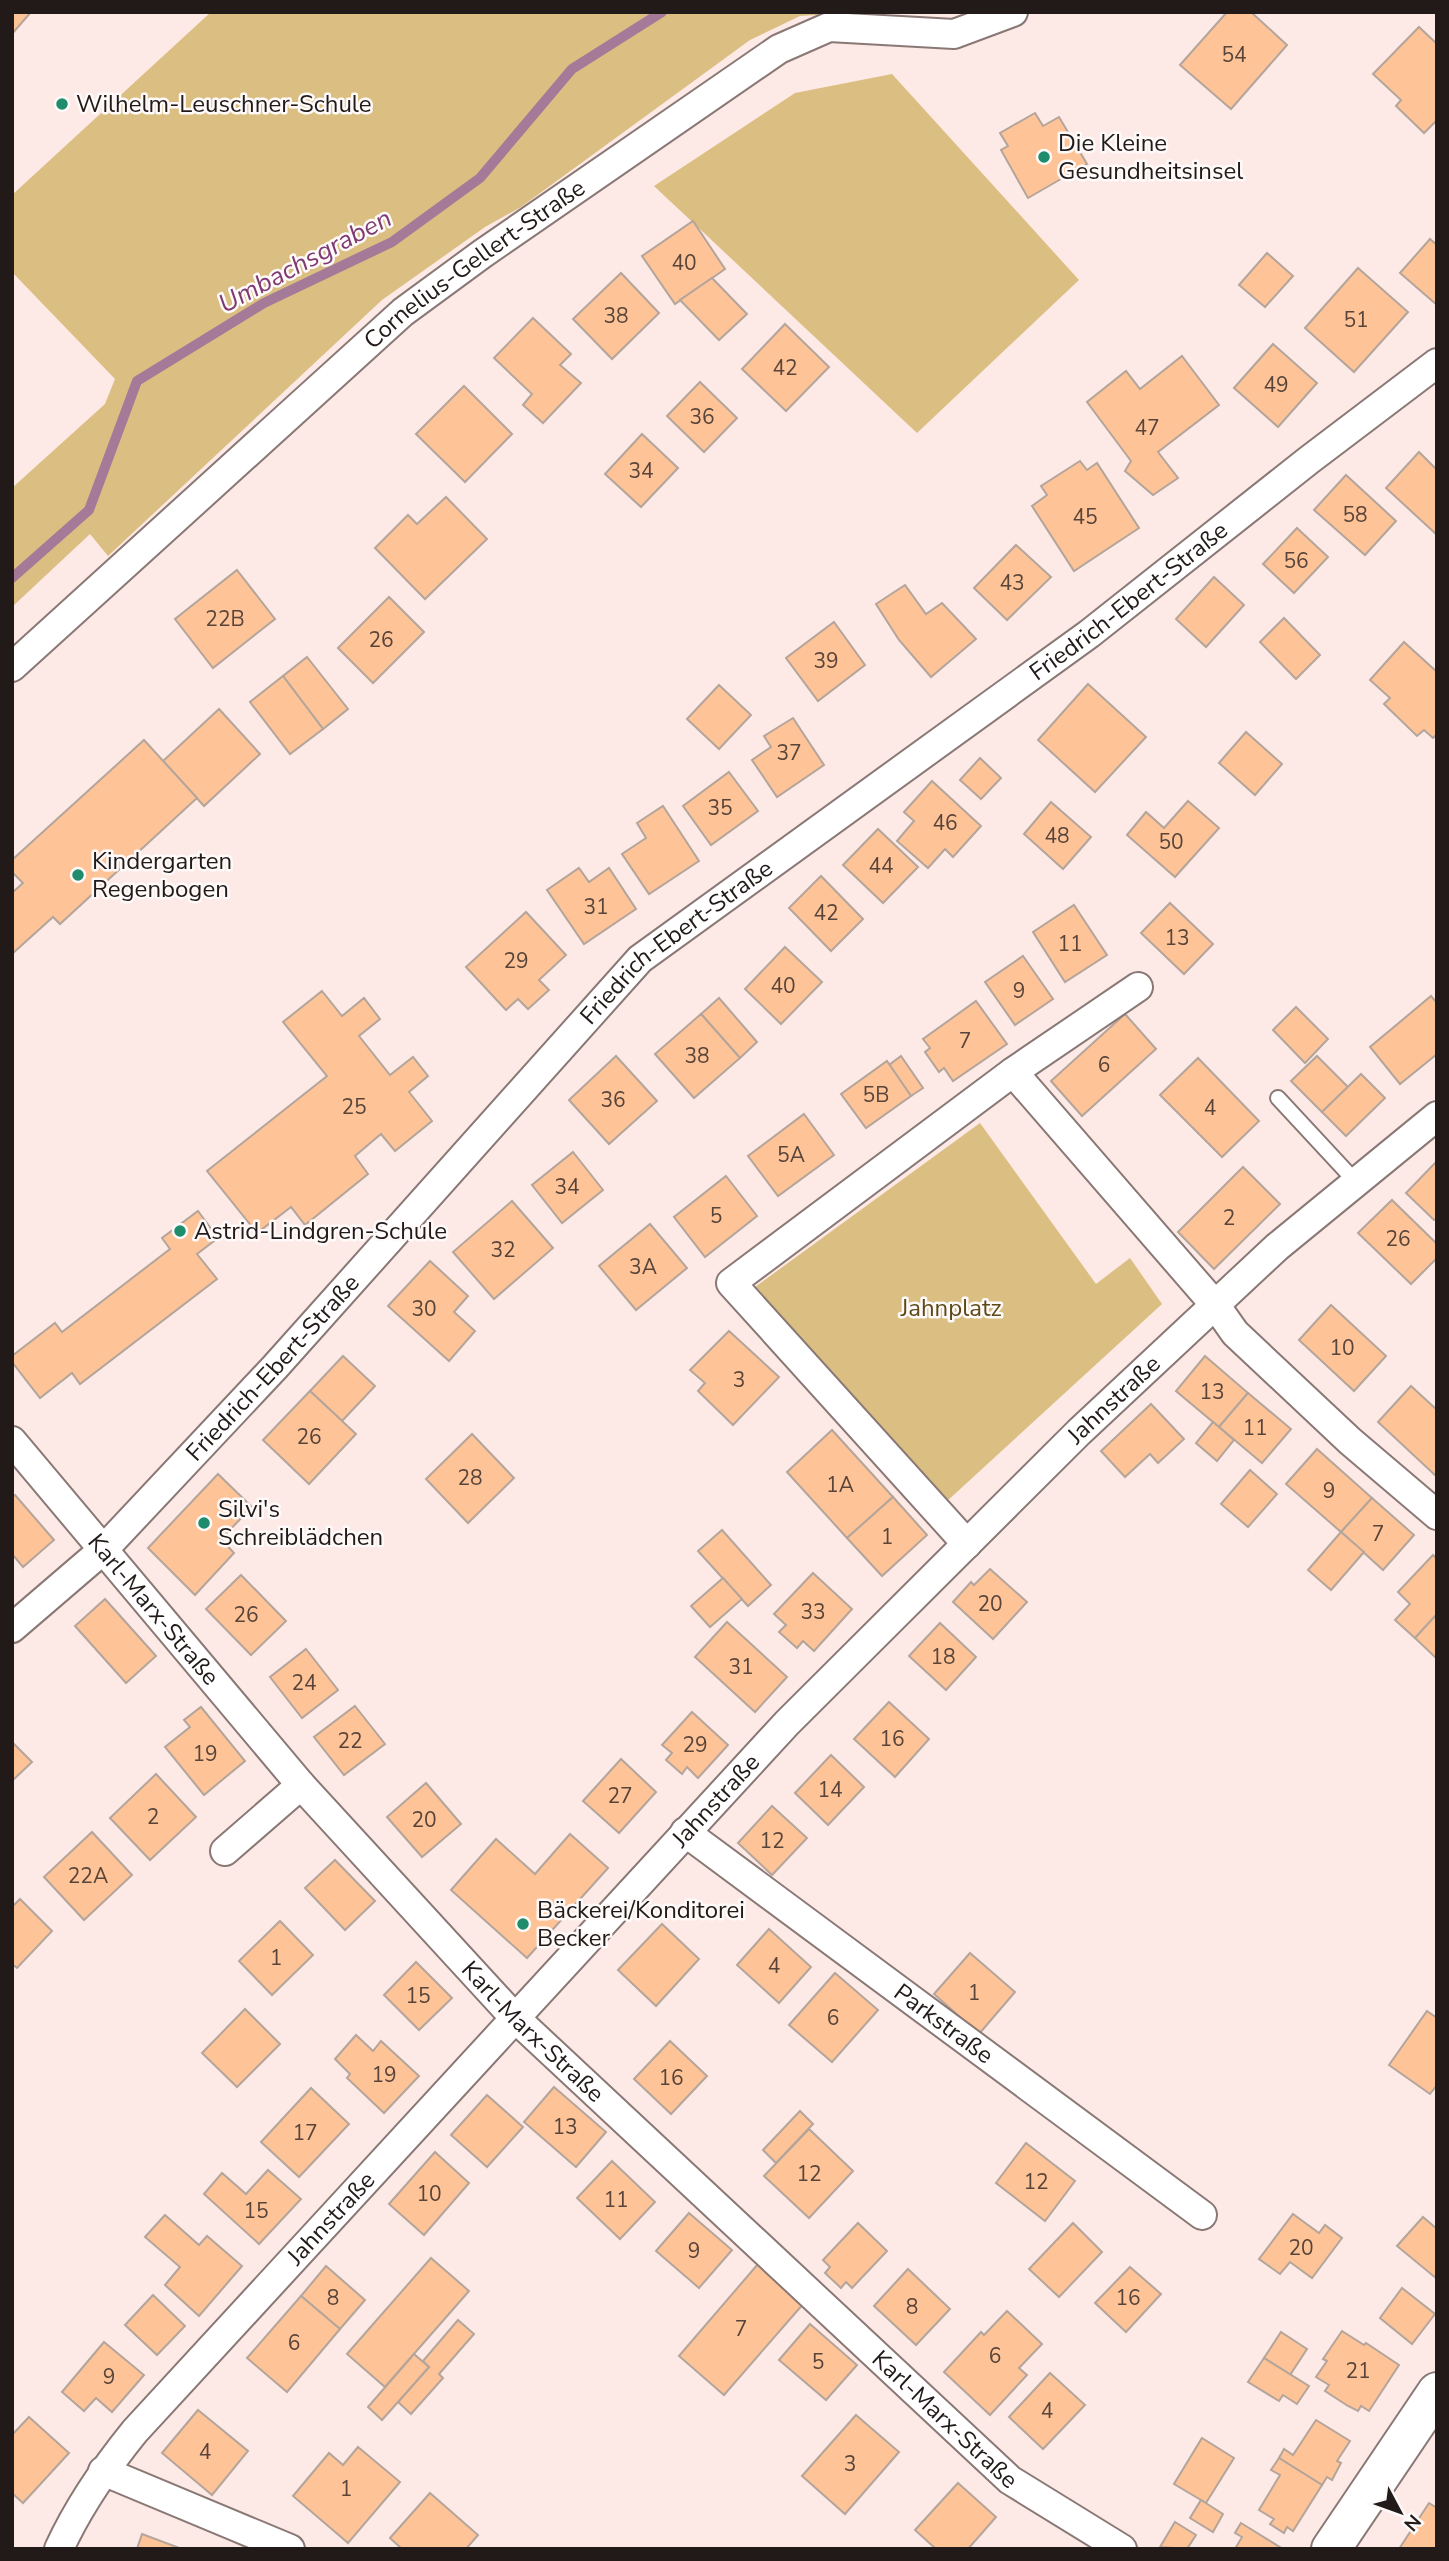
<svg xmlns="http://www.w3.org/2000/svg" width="1449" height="2561" font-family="'Nunito Sans',sans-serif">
	<rect width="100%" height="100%" fill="#fde9e5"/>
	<g fill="#dbbe81">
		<polygon points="211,12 869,12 800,16 750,40 521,207 485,227 382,300 108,556 90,534 12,607 12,488 105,404 115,379 12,272 12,195"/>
		<polygon points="892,74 1079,280 917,433 654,186 795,93"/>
		<polygon points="980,1123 1096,1284 1130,1258 1162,1304 946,1502 755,1287"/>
	</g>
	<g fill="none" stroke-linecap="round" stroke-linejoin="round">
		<polyline stroke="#a57a99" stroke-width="10" points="12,578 89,510 137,381 264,303 392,242 480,178 572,69 662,12"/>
	</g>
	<g fill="#ffc398" stroke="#b4a59b" stroke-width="2">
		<polygon points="12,12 31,12 12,34"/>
		<polygon points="1227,12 1251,12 1287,45 1231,109 1180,65"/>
		<polygon points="1419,27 1437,44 1437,120 1424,133 1396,106 1401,100 1373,74"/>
		<polygon points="1035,113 1043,126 1059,117 1087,164 1028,198 1001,150 1008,146 1000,133"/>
		<polygon points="693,221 725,269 675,304 642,256"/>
		<polygon points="1430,239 1437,245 1437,305 1400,273"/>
		<polygon points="1267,253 1293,276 1265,307 1239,285"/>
		<polygon points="1358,268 1408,312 1354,372 1305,328"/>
		<polygon points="621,273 659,313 612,359 573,319"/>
		<polygon points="712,278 747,314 719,340 680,300"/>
		<polygon points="533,318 571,354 560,365 581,383 543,423 523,405 532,394 494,358"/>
		<polygon points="785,324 829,367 786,411 742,369"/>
		<polygon points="1273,344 1317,383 1278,427 1234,388"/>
		<polygon points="1182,356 1219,405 1158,452 1178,478 1153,495 1125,471 1131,461 1087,402 1126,371 1140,389"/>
		<polygon points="700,382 737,418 704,452 667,416"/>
		<polygon points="464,386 512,434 465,482 416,434"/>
		<polygon points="642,434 678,468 641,507 605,474"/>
		<polygon points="1419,452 1437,470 1437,535 1386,488"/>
		<polygon points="1080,461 1087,470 1097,463 1139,528 1074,571 1032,506 1047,495 1041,486"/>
		<polygon points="1346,475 1396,521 1365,555 1314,510"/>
		<polygon points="446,497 487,539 425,599 375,548 408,515 417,524"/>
		<polygon points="1297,528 1328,557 1294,593 1263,564"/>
		<polygon points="1016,545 1051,577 1007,620 974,588"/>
		<polygon points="237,570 275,619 213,668 175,619"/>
		<polygon points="1214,577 1244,605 1206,647 1176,619"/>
		<polygon points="905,585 926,614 942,603 976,639 931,677 899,640 876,604"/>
		<polygon points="389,597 424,632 373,683 338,648"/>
		<polygon points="1284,618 1320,655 1296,679 1260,642"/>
		<polygon points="834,622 865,665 818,701 786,658"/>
		<polygon points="1404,642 1437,672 1437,734 1433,738 1424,730 1417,736 1384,704 1390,698 1370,680"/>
		<polygon points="307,657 348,709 323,729 283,676"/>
		<polygon points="283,676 323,729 290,754 250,702"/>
		<polygon points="1088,684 1146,737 1095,792 1038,740"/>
		<polygon points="719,685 751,715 719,749 687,719"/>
		<polygon points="219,709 260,754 204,806 163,761"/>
		<polygon points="793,718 824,765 777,797 752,760 771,747 764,736"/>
		<polygon points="1246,732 1282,764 1255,795 1219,763"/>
		<polygon points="144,740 197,798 60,924 53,917 12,954 12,893 23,883 12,872 12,860"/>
		<polygon points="980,758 1001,778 981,799 960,780"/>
		<polygon points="729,772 758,811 711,845 683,806"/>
		<polygon points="932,781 981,826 953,857 945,849 928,868 897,841 914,821 904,812"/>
		<polygon points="1188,801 1219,828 1175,877 1127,835 1146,812 1164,828"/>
		<polygon points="1051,802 1091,837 1063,869 1024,834"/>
		<polygon points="663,806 699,861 649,894 622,854 646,838 637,823"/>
		<polygon points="878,829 918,867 883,903 843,865"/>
		<polygon points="579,868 589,882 609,868 636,909 584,944 547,890"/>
		<polygon points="821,876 863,919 831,951 789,908"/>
		<polygon points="1170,903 1213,944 1184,974 1141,933"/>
		<polygon points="1074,905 1107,955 1065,982 1033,932"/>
		<polygon points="526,912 566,955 539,980 549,990 528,1009 518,999 506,1010 466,967"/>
		<polygon points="785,947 822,982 781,1024 745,989"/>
		<polygon points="1023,956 1053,999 1015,1025 985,982"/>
		<polygon points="322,991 342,1016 364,998 380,1019 359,1036 390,1075 413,1057 428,1076 409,1092 432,1121 395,1151 381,1134 355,1156 368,1174 305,1225 291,1207 257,1233 207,1171 327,1076 283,1022"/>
		<polygon points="1431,996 1437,1003 1437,1054 1400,1084 1370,1047"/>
		<polygon points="719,998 757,1042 740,1058 701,1014"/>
		<polygon points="976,1001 1007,1044 953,1081 944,1068 939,1072 925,1052 930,1048 923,1039"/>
		<polygon points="1296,1007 1328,1039 1305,1063 1273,1030"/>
		<polygon points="701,1014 740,1058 694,1098 655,1054"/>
		<polygon points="1125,1014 1156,1049 1082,1116 1051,1081"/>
		<polygon points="616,1056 657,1101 609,1144 569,1100"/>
		<polygon points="901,1056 923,1088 911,1096 889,1065"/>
		<polygon points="1317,1056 1348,1087 1322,1112 1291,1081"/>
		<polygon points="1198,1058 1259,1121 1222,1157 1160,1095"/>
		<polygon points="887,1061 911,1096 866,1128 841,1094"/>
		<polygon points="1361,1074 1385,1098 1346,1136 1322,1112"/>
		<polygon points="804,1114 834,1155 778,1196 748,1156"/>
		<polygon points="573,1152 603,1190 562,1223 532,1185"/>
		<polygon points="1437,1161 1437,1218 1434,1220 1406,1193"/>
		<polygon points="1243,1167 1280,1204 1214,1269 1178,1232"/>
		<polygon points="726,1176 757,1216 705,1257 674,1217"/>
		<polygon points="1392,1200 1437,1244 1437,1258 1411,1284 1358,1233"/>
		<polygon points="512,1201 553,1248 494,1299 453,1252"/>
		<polygon points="198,1211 218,1238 197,1254 217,1279 80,1384 72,1373 40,1398 12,1362 12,1356 55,1323 62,1332 170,1249 162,1238"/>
		<polygon points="650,1224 687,1268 636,1310 599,1266"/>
		<polygon points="430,1261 468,1296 454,1312 475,1331 449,1361 388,1306"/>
		<polygon points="1331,1305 1386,1356 1354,1391 1299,1340"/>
		<polygon points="729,1331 779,1377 733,1425 698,1391 705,1383 690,1370"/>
		<polygon points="343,1356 375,1386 342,1421 310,1391"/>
		<polygon points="1205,1356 1248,1393 1219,1427 1176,1391"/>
		<polygon points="1411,1386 1437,1410 1437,1477 1378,1422"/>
		<polygon points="310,1391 356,1434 309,1484 263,1440"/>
		<polygon points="1248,1393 1291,1429 1262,1463 1219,1427"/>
		<polygon points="1151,1404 1184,1439 1158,1463 1150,1454 1125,1477 1101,1451"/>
		<polygon points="1213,1422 1234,1440 1217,1461 1196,1443"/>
		<polygon points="832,1430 893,1497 847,1538 787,1472"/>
		<polygon points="472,1434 514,1478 468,1523 426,1479"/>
		<polygon points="1317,1449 1372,1498 1341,1532 1286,1484"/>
		<polygon points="1250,1470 1277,1494 1248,1527 1221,1504"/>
		<polygon points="218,1474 252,1507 221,1539 234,1553 195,1595 148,1548"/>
		<polygon points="15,1495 54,1540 23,1567 12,1554 12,1497"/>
		<polygon points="893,1497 927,1535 882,1576 847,1538"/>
		<polygon points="1372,1498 1414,1535 1383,1570 1341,1532"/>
		<polygon points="722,1530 771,1585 748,1606 698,1551"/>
		<polygon points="1341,1532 1364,1552 1331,1590 1308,1570"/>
		<polygon points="1433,1555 1437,1559 1437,1614 1415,1638 1395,1620 1410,1604 1398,1592"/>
		<polygon points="990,1569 1027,1602 993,1639 953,1602 971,1582 974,1585"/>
		<polygon points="813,1573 852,1609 814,1651 803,1641 797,1648 779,1632 786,1625 774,1614"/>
		<polygon points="241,1575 286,1621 251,1655 206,1609"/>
		<polygon points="723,1578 742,1599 710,1627 691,1606"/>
		<polygon points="105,1599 156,1656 126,1683 75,1626"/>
		<polygon points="1437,1614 1437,1659 1415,1638"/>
		<polygon points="727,1622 787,1677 755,1712 695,1657"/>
		<polygon points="940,1623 976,1657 946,1690 909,1656"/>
		<polygon points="306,1649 338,1690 302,1718 270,1677"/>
		<polygon points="889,1702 929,1739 895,1777 854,1739"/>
		<polygon points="355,1706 385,1744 344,1775 314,1737"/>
		<polygon points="201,1707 245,1761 204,1795 165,1747 190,1727 184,1720"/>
		<polygon points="692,1712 728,1745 698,1778 687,1767 682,1774 666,1760 672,1753 662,1745"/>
		<polygon points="12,1742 32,1762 12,1781"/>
		<polygon points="831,1755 864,1787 828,1825 795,1793"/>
		<polygon points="621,1759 656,1792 619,1833 583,1801"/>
		<polygon points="156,1774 196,1817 150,1860 110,1818"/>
		<polygon points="426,1783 461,1824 422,1857 387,1817"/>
		<polygon points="772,1806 807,1838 772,1875 738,1843"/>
		<polygon points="92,1832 132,1875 84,1920 44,1877"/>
		<polygon points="570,1834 608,1868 527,1958 451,1890 496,1839 535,1874"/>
		<polygon points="335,1860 375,1901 345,1930 305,1888"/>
		<polygon points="20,1899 52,1931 17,1968 12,1964 12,1907"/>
		<polygon points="280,1921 313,1955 272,1995 239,1961"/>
		<polygon points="662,1924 699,1959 656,2006 618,1970"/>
		<polygon points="769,1929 811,1967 779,2003 737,1965"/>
		<polygon points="970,1953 1015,1992 979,2034 934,1994"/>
		<polygon points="416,1962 452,1998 419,2030 384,1995"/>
		<polygon points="835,1973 878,2010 832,2062 789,2025"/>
		<polygon points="245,2009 280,2044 237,2087 202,2053"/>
		<polygon points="1427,2011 1437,2018 1437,2085 1430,2094 1389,2065"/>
		<polygon points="356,2035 373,2051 381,2041 419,2076 384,2113 347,2078 350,2074 335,2059"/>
		<polygon points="670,2041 707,2076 671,2114 634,2079"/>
		<polygon points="554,2087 606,2132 576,2167 524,2122"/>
		<polygon points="311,2088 349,2124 299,2177 261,2142"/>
		<polygon points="487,2095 523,2127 487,2167 451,2135"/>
		<polygon points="800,2111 813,2124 776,2163 763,2150"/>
		<polygon points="809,2129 853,2171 809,2218 764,2176"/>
		<polygon points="1026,2143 1075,2181 1045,2221 996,2183"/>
		<polygon points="435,2152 469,2183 424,2235 389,2204"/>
		<polygon points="612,2161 655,2202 620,2239 577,2198"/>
		<polygon points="268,2170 301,2199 259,2244 204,2194 222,2173 246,2194"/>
		<polygon points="689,2213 732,2250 699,2288 656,2251"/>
		<polygon points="1293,2214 1319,2233 1325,2225 1342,2238 1312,2278 1290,2262 1280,2274 1259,2259"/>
		<polygon points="165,2215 199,2245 207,2236 242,2266 199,2316 165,2285 180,2267 145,2237"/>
		<polygon points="1423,2217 1437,2229 1437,2279 1397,2246"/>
		<polygon points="858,2223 887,2251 852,2288 846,2282 841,2288 825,2273 830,2267 823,2260"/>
		<polygon points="1073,2223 1102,2252 1059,2297 1029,2269"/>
		<polygon points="431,2258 469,2291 385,2387 347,2354"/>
		<polygon points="758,2264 804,2303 724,2395 679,2356"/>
		<polygon points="326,2266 365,2300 340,2329 301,2296"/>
		<polygon points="1130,2267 1161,2294 1126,2332 1095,2303"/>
		<polygon points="908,2269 950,2309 916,2345 874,2306"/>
		<polygon points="1402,2288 1435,2314 1412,2344 1380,2318"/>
		<polygon points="153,2295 185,2326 157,2355 125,2325"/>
		<polygon points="301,2296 340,2329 287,2392 247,2358"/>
		<polygon points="1007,2311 1042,2344 1019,2368 1027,2375 990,2415 944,2372 981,2332 984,2335"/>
		<polygon points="458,2320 474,2334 439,2374 443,2378 411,2414 398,2402 429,2367 423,2361"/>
		<polygon points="810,2324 857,2365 826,2400 779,2360"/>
		<polygon points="1342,2331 1364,2345 1366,2343 1399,2365 1369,2411 1361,2406 1358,2411 1348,2406 1325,2391 1329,2385 1316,2377 1327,2361 1323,2359"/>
		<polygon points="1281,2332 1307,2349 1290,2375 1264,2358"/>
		<polygon points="104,2342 144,2375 112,2412 96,2398 84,2411 62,2392"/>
		<polygon points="414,2354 429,2367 382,2420 368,2407"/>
		<polygon points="1264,2358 1309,2386 1297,2404 1283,2395 1279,2401 1248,2382"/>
		<polygon points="1050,2373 1085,2405 1043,2449 1009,2417"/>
		<polygon points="198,2410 248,2451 212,2495 162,2453"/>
		<polygon points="856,2415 899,2452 845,2514 802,2476"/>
		<polygon points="29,2417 69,2453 23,2503 12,2493 12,2435"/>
		<polygon points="1316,2420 1350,2441 1337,2461 1341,2463 1332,2480 1327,2477 1322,2485 1279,2458 1284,2449 1293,2455"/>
		<polygon points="1202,2438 1234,2458 1206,2503 1174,2484"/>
		<polygon points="358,2447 400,2482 348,2543 293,2496 329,2453 343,2465"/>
		<polygon points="1279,2458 1322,2485 1293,2531 1287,2527 1284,2533 1270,2524 1274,2519 1259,2510 1280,2475 1271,2470"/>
		<polygon points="958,2483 996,2517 968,2549 936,2549 915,2530"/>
		<polygon points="430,2493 478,2535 466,2549 402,2549 390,2538"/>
		<polygon points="1201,2500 1223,2514 1213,2532 1190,2518"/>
		<polygon points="1429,2503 1437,2508 1437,2549 1399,2549"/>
		<polygon points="1175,2522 1196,2535 1187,2549 1160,2547"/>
		<polygon points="1241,2523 1283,2549 1235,2549 1242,2537 1235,2533"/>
		<polygon points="142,2534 182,2549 137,2549"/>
	</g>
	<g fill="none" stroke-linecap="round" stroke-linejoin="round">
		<defs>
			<polyline id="lane" points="1278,1098 1356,1182"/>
			<g id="street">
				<path id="s1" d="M12 667 403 312 482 254 779 49 829 27 954 34 1013 12"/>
				<polyline points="1013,1072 1138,987"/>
				<path id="s2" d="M12 1441 301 1785 514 2017 1010 2480 1122 2549"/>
				<polyline points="967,1544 731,1283 1013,1072 1216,1306 1235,1333 1350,1441 1437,1515"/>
				<path id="s3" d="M12 1628 104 1549 275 1367 640 959 1089 634 1309 460 1437 363"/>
				<path id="s4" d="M685 1832 1202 2215"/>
				<polyline points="225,1851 301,1785"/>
				<polyline points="103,2471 290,2549"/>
				<path id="s5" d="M59 2549C79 2505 105 2468 135 2431L787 1723 1079 1432 1277 1247 1437 1116"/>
			</g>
			<polyline id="secondary" points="1331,2549 1437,2392"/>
		</defs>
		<use href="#lane" stroke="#897875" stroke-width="18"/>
		<use href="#street" stroke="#897875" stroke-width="32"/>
		<use href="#secondary" stroke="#897875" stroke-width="42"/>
		<use href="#lane" stroke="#fff" stroke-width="14"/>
		<use href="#street" stroke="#fff" stroke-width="28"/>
		<use href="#secondary" stroke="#fff" stroke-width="38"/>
	</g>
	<g fill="#1f8c6b" stroke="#fefaf9" stroke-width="2.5">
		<circle cx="62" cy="104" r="7"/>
		<circle cx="1044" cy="157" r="7"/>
		<circle cx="78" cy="875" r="7"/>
		<circle cx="180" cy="1231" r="7"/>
		<circle cx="204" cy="1523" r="7"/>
		<circle cx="523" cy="1924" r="7"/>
	</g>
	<g text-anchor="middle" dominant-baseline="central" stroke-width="5" stroke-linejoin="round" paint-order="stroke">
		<g font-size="21" fill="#584439">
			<text x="1234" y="55">54</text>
			<text x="684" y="263">40</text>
			<text x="616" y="316">38</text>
			<text x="1356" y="320">51</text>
			<text x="785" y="368">42</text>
			<text x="1276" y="385">49</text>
			<text x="702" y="417">36</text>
			<text x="1147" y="428">47</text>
			<text x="641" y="471">34</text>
			<text x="1355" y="515">58</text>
			<text x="1085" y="517">45</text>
			<text x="1296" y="561">56</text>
			<text x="1012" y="583">43</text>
			<text x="225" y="619">22B</text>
			<text x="381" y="640">26</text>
			<text x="826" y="661">39</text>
			<text x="789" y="753">37</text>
			<text x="720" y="808">35</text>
			<text x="945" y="823">46</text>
			<text x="1057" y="836">48</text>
			<text x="1171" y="842">50</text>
			<text x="881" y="866">44</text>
			<text x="596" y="907">31</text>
			<text x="826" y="913">42</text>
			<text x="1177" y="938">13</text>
			<text x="1070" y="944">11</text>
			<text x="516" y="961">29</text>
			<text x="783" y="986">40</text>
			<text x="1019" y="991">9</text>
			<text x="965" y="1041">7</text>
			<text x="697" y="1056">38</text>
			<text x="1104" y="1065">6</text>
			<text x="876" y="1095">5B</text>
			<text x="613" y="1100">36</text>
			<text x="354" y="1107">25</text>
			<text x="1210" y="1108">4</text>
			<text x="791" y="1155">5A</text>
			<text x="567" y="1187">34</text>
			<text x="716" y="1216">5</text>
			<text x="1229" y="1218">2</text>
			<text x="1398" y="1239">26</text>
			<text x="503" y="1250">32</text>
			<text x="643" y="1267">3A</text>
			<text x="424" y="1309">30</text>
			<text x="1342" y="1348">10</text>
			<text x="739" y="1380">3</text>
			<text x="1212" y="1392">13</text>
			<text x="1255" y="1428">11</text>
			<text x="309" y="1437">26</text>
			<text x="470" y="1478">28</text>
			<text x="840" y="1485">1A</text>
			<text x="1329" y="1491">9</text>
			<text x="1378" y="1534">7</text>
			<text x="887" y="1537">1</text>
			<text x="990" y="1604">20</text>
			<text x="813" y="1612">33</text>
			<text x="246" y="1615">26</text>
			<text x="943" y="1657">18</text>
			<text x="741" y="1667">31</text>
			<text x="304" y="1683">24</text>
			<text x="892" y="1739">16</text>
			<text x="350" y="1741">22</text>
			<text x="695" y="1745">29</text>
			<text x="205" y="1754">19</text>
			<text x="830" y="1790">14</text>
			<text x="620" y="1796">27</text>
			<text x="153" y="1817">2</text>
			<text x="424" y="1820">20</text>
			<text x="772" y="1841">12</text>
			<text x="88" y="1876">22A</text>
			<text x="276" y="1958">1</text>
			<text x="774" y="1966">4</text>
			<text x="974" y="1993">1</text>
			<text x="418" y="1996">15</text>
			<text x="833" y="2018">6</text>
			<text x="384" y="2075">19</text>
			<text x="671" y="2078">16</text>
			<text x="565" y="2127">13</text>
			<text x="305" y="2133">17</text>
			<text x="809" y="2174">12</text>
			<text x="1036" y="2182">12</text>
			<text x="429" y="2194">10</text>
			<text x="616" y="2200">11</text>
			<text x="256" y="2211">15</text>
			<text x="1301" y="2248">20</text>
			<text x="694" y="2251">9</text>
			<text x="333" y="2298">8</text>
			<text x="1128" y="2298">16</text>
			<text x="912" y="2307">8</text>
			<text x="741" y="2329">7</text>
			<text x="294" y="2343">6</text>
			<text x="995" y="2356">6</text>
			<text x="818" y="2362">5</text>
			<text x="1358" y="2371">21</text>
			<text x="109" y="2377">9</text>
			<text x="1047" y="2411">4</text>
			<text x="205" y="2452">4</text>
			<text x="850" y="2464">3</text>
			<text x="346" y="2489">1</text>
		</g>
		<g font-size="24" fill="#211a19" stroke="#fefaf9" text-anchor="start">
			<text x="76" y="104">Wilhelm-Leuschner-Schule</text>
			<text x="1058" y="143">Die Kleine<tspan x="1058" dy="28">Gesundheitsinsel</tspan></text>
			<text x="92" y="861">Kindergarten<tspan x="92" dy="28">Regenbogen</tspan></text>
			<text x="194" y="1231">Astrid-Lindgren-Schule</text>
			<text x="218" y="1509">Silvi's<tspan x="218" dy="28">Schreiblädchen</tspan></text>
			<text x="537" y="1910">Bäckerei/Konditorei<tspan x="537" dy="28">Becker</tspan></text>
		</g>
		<g font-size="24" fill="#211a19" stroke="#fefaf9">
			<text stroke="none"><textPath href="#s1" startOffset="614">Cornelius-Gellert-Straße</textPath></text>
			<text stroke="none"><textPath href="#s3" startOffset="1524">Friedrich-Ebert-Straße</textPath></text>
			<text stroke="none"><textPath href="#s3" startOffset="957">Friedrich-Ebert-Straße</textPath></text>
			<text stroke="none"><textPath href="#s3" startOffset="369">Friedrich-Ebert-Straße</textPath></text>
			<text stroke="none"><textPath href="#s5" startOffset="1563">Jahnstraße</textPath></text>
			<text stroke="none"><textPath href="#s2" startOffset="220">Karl-Marx-Straße</textPath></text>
			<text stroke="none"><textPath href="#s5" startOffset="998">Jahnstraße</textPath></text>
			<text stroke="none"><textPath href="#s4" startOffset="322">Parkstraße</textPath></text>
			<text stroke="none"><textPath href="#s2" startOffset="788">Karl-Marx-Straße</textPath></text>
			<text stroke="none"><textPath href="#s5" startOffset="430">Jahnstraße</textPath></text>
			<text stroke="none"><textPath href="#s2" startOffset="1354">Karl-Marx-Straße</textPath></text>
		</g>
		<g font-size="24" fill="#5e4817" stroke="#fefaf9">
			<text x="951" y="1308">Jahnplatz</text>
		</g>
		<g font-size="26" font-style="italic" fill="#7e3a72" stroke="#fefaf9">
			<text transform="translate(305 261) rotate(-28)">Umbachsgraben</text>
		</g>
	</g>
	<rect width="1449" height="2561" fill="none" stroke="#211a19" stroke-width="28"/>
	<g transform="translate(1400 2512) rotate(131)" stroke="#fefaf9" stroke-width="5" paint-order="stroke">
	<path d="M0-5L12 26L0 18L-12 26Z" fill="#211a19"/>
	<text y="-10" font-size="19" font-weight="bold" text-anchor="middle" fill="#211a19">N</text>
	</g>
</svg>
